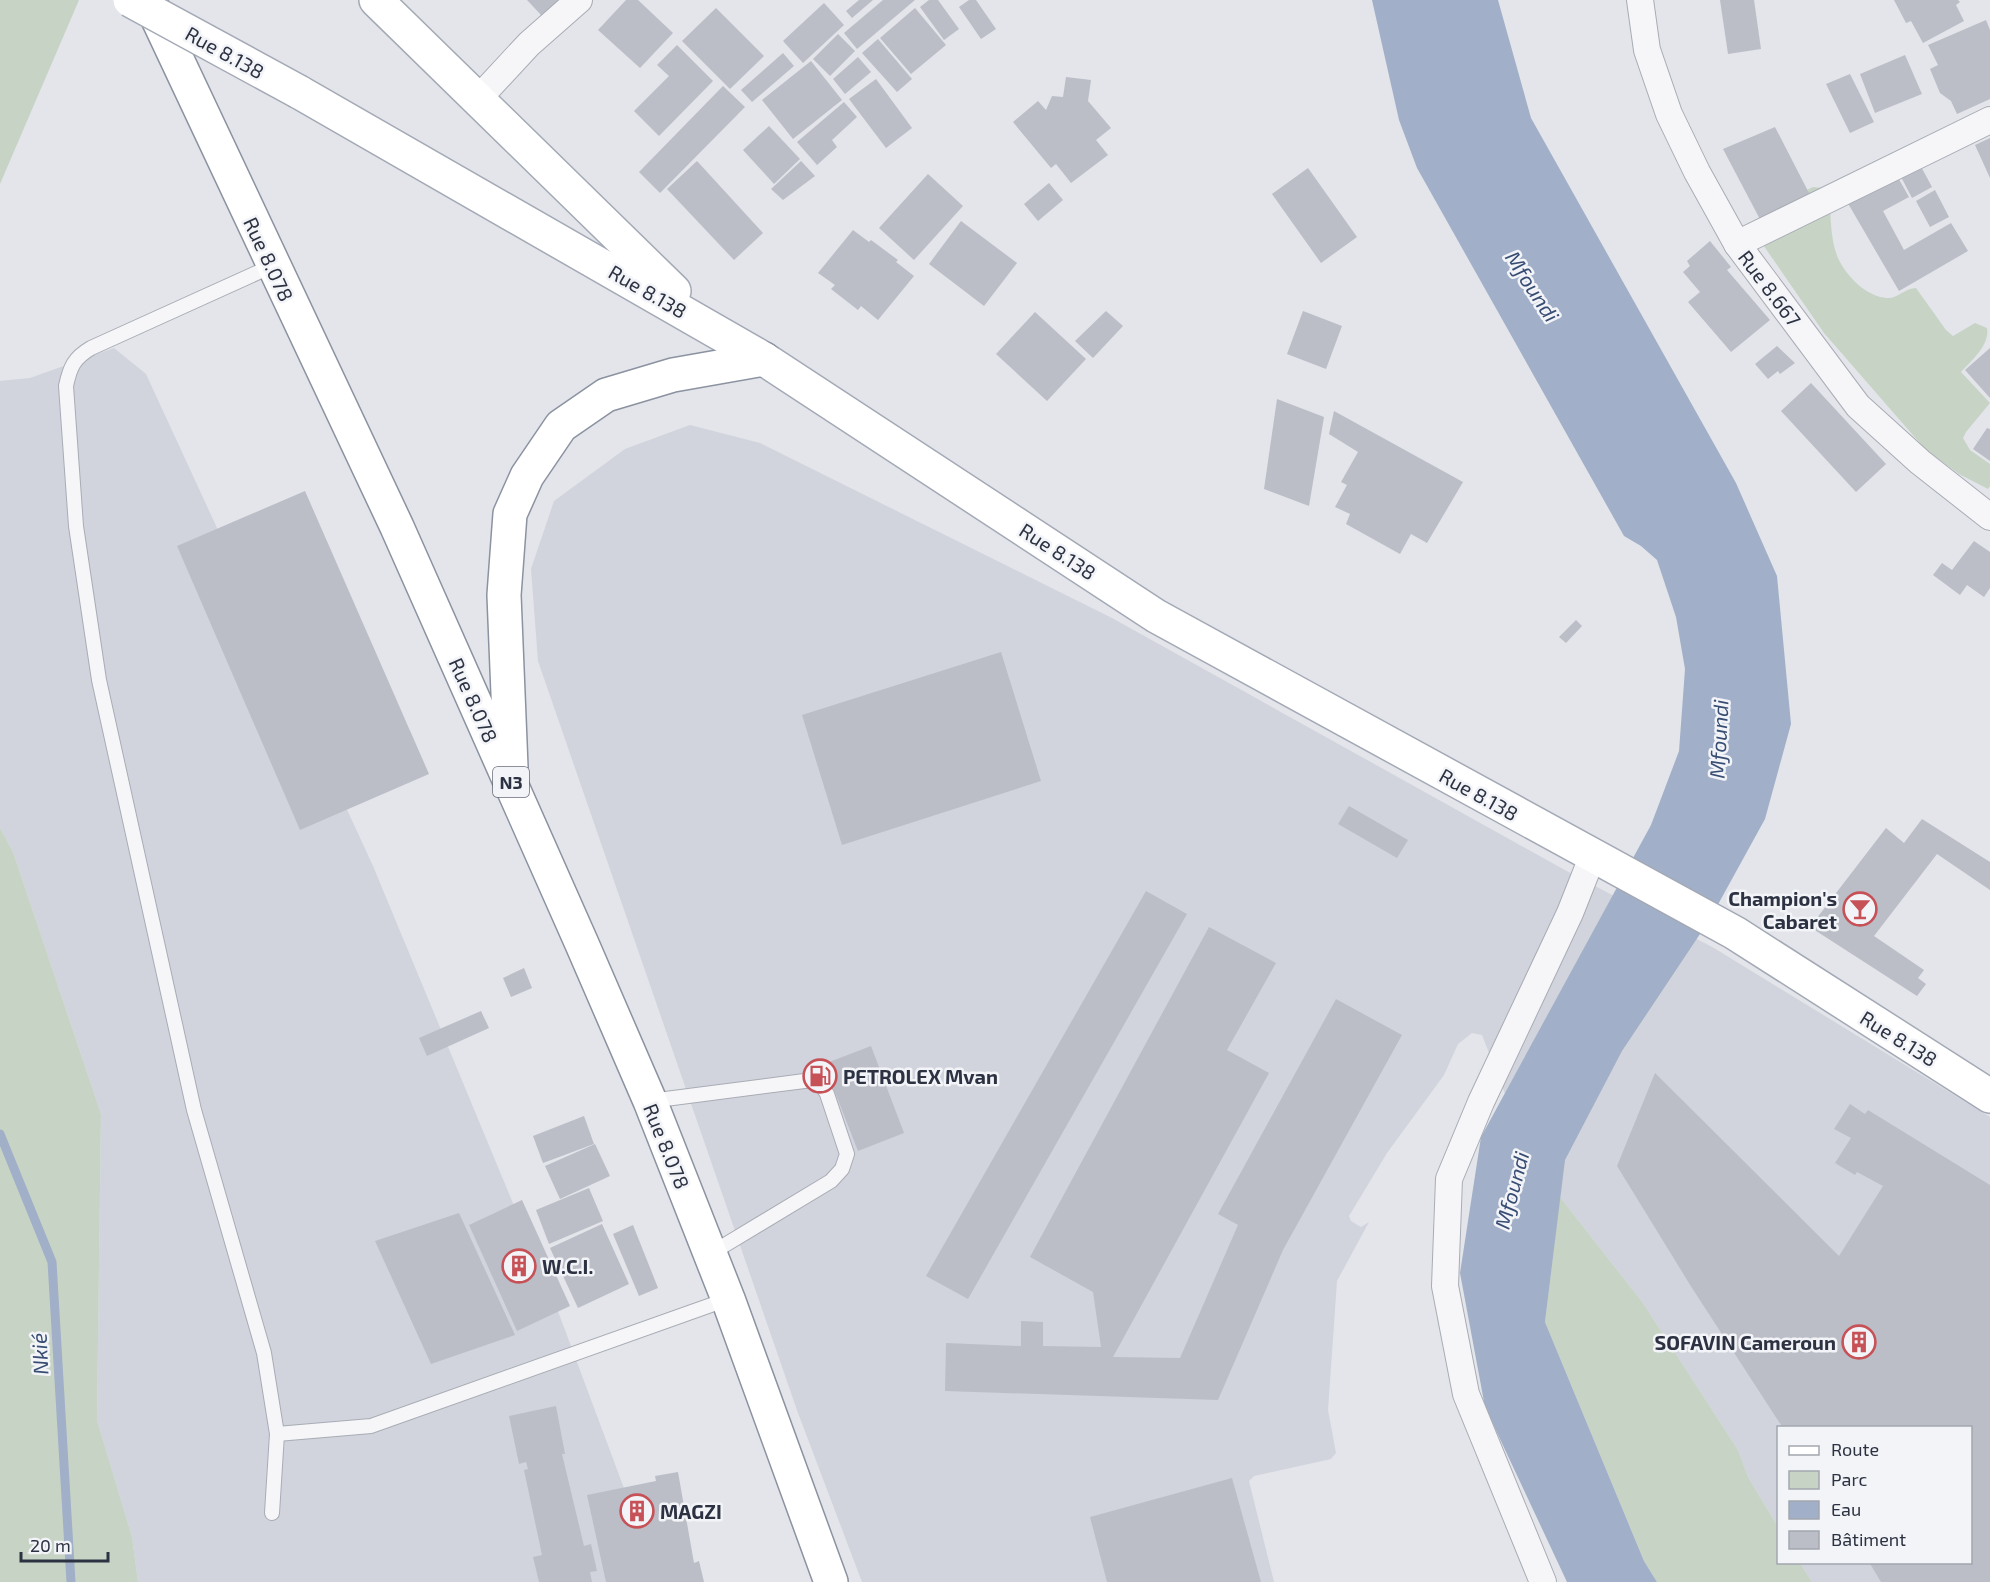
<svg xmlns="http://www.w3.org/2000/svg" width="1990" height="1582" font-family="'Exo 2',sans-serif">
	<rect width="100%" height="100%" fill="#e3e5ea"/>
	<g fill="#d1d4dc">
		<polygon points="114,348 146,374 373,866 559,1314 659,1582 138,1582 132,1537 97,1420 101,1114 13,852 0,828 0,381 30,378"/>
		<polygon points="690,425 760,443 1112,618 1572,874 1714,948 1990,1117 1990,1582 1812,1582 1800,1563 1970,1562 1970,1428 1778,1428 1778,1527 1748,1477 1738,1450 1643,1303 1560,1197 1518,1127 1482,1035 1472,1033 1458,1044 1444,1075 1387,1153 1349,1216 1351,1221 1361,1227 1369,1222 1337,1281 1328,1410 1336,1453 1331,1459 1254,1476 1249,1481 1274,1582 862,1582 798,1413 538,661 531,569 554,501 625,449"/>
	</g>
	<g fill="#c7d4c5">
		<polygon points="0,0 79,0 0,184"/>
		<path d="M1813 187 1823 188 1829 194C1831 214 1830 240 1838 258 1846 276 1867 297 1887 298 1897 299 1905 288 1916 288L1946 330 1953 336 1975 323 1987 328C1990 345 1972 360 1961 372L1990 403 1966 432 1963 438 1970 450 1990 464V486L1988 489 1959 474 1925 449 1824 333 1759 239 1794 196Z"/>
		<polygon points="0,828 13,852 101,1114 97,1420 132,1537 138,1582 0,1582"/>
		<polygon points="1560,1197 1643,1303 1738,1450 1748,1477 1778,1527 1778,1562 1800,1563 1812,1582 1657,1582 1644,1561 1545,1322"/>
	</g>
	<polygon fill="#a1b0c8" points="1372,0 1498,0 1531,118 1736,483 1777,576 1791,724 1765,819 1710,919 1622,1051 1565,1160 1545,1322 1644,1561 1657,1582 1567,1582 1485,1407 1460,1273 1481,1137 1651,825 1679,751 1685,669 1676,617 1657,560 1641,546 1624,536 1417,168 1399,120"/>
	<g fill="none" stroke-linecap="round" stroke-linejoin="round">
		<polyline stroke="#a1b0c8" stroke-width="9" points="0,1134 52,1262 71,1582"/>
	</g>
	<g fill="#bbbec7">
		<polygon points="527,0 560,0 542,16"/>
		<polygon points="626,0 638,0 673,33 640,68 598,30"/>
		<polygon points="859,0 873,0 852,18 846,11"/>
		<polygon points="883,0 915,0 857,49 844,33"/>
		<polygon points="929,0 938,0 959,29 944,40 920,7"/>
		<polygon points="969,0 976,0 996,29 981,39 959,7"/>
		<polygon points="1720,0 1754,0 1761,49 1728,54"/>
		<polygon points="1894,0 1958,0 1960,2 1956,5 1964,21 1923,43 1911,21 1906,23"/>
		<polygon points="824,3 844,25 803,63 783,41"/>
		<polygon points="716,8 764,56 730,89 682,41"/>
		<polygon points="915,8 946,45 911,74 880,38"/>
		<polygon points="1986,20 1990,30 1990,99 1957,114 1951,101 1940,93 1930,69 1938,65 1928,45"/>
		<polygon points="838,34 855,51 830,76 813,59"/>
		<polygon points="878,39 912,79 897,92 862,53"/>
		<polygon points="677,45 713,81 659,136 634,111 669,76 657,65"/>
		<polygon points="783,53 794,66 752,102 741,90"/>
		<polygon points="1905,55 1922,94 1875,113 1860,74"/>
		<polygon points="858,57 871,72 845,94 833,79"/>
		<polygon points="811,61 842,100 793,139 762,100"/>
		<polygon points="1850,74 1874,122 1850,133 1826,84"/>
		<polygon points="1066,77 1091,80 1088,101 1111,128 1096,140 1108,155 1071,183 1056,164 1051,168 1013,122 1038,101 1046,110 1052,96 1063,97"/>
		<polygon points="876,79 912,128 886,148 849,99"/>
		<polygon points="723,86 745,107 660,193 639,172"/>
		<polygon points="844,102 857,117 832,140 837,147 817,165 797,142"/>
		<polygon points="769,126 800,159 774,184 743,150"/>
		<polygon points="1775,127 1810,195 1763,225 1723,149"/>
		<polygon points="1990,138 1990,178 1975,145"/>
		<polygon points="697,161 763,233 734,260 667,189"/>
		<polygon points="801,161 815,176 783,200 771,189"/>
		<polygon points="1919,163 1932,187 1912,198 1899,173"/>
		<polygon points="1308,168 1357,237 1321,263 1272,194"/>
		<polygon points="928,174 963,206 914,260 879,228"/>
		<polygon points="1896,174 1909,197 1883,211 1904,250 1951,223 1968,251 1899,291 1846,200"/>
		<polygon points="1049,183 1063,200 1038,221 1024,204"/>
		<polygon points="1935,190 1949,217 1930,227 1916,201"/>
		<polygon points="961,221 1017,263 984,306 929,264"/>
		<polygon points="853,230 869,242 871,240 898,260 896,262 914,276 878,320 861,306 858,310 831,289 835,285 818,273"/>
		<polygon points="1710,241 1731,267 1727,270 1770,320 1731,352 1688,302 1700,292 1683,272 1690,266 1687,261"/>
		<polygon points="1106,311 1123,326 1093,358 1075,341"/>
		<polygon points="1303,311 1342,326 1326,369 1287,354"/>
		<polygon points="1035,312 1086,359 1047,401 996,354"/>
		<polygon points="1777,346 1795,363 1780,374 1778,371 1768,379 1755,364"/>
		<polygon points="1990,348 1990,398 1965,370"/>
		<polygon points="1811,383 1886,464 1856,492 1781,411"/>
		<polygon points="1277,399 1324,417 1309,506 1264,489"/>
		<polygon points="1334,411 1463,482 1427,543 1411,534 1400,554 1346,524 1350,514 1335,507 1347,485 1341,482 1358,452 1329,434"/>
		<polygon points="1987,428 1990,429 1990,461 1973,449"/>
		<polygon points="305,491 429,774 300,830 177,546"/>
		<polygon points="1974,541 1990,552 1990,588 1984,597 1967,585 1960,595 1933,575 1942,563 1952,570"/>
		<polygon points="1576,620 1582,626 1566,643 1559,637"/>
		<polygon points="1001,652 1041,781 842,845 802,715"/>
		<polygon points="1349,806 1408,840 1397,858 1338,824"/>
		<polygon points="1922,819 1990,862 1990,890 1937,854 1874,936 1924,970 1918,978 1926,984 1917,996 1810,927 1886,828 1904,843"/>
		<polygon points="1146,891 1187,914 968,1299 926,1276"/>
		<polygon points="1209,927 1276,963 1227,1050 1269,1073 1113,1357 1180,1358 1238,1225 1218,1214 1336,999 1402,1035 1283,1250 1218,1400 945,1391 946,1343 1021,1346 1021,1321 1043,1322 1043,1346 1101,1347 1093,1292 1030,1257"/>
		<polygon points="524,968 532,988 511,997 503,978"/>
		<polygon points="481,1011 489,1028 427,1056 419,1038"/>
		<polygon points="871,1046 904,1133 858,1151 824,1064"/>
		<polygon points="1655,1073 1839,1256 1883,1186 1857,1172 1855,1175 1835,1163 1851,1138 1834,1129 1850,1104 1865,1114 1868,1110 1990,1185 1990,1582 1881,1582 1869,1562 1970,1562 1970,1428 1783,1428 1692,1288 1617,1166"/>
		<polygon points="584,1116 594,1144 543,1163 533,1136"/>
		<polygon points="595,1144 610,1176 560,1199 545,1166"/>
		<polygon points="589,1188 603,1221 549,1244 536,1210"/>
		<polygon points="522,1200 570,1306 517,1331 469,1225"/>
		<polygon points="459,1213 515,1335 431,1364 375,1241"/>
		<polygon points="602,1224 629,1284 578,1308 550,1248"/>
		<polygon points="633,1225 658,1288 639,1296 613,1234"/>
		<polygon points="556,1406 565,1454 562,1454 584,1546 591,1544 597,1571 590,1572 592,1582 539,1582 533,1557 542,1555 524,1470 528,1469 526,1462 519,1464 509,1416"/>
		<polygon points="678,1472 694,1563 699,1561 704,1582 606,1582 587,1495 656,1481 655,1476"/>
		<polygon points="1232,1478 1261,1582 1107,1582 1090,1517"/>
	</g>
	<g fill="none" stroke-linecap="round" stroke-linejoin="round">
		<defs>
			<g id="service">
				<path d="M272 266 91 348C74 358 70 367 66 386L76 526 99 680 194 1110 264 1353 277 1434 272 1513"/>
				<polyline points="650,1101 812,1080 821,1084 827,1094 847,1154 842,1169 831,1181 710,1254"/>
				<polyline points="277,1434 371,1426 728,1299"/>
			</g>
			<g id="minor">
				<polyline points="1640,0 1647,50 1669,114 1697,172 1737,244 1858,406 1920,462 1990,517"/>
				<polyline points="477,100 529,44 579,0"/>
				<polyline points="1737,244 1990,120"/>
				<polyline points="1543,1582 1466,1394 1445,1286 1449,1179 1481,1102 1570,913 1593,855"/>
			</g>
			<g id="primary">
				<polyline points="376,0 674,291"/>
				<polyline points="299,92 764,359 1156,616 1735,933 1990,1096"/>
			</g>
			<g id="trunk">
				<polyline points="149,0 397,527 582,944 650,1101 728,1299 831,1582"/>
				<polyline points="511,767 504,595 510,514 527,476 561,426 606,395 673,375 764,359"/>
			</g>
		</defs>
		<use href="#service" stroke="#a8acb4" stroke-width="16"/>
		<use href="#minor" stroke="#a8acb4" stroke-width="28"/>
		<use href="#primary" stroke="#a3a9b5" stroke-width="36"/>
		<use href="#trunk" stroke="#8b92a0" stroke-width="36"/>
		<use href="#service" stroke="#f6f6f9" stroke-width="14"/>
		<use href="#minor" stroke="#f6f6f9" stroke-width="26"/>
		<use href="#primary" stroke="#fff" stroke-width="33"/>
		<use href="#trunk" stroke="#fff" stroke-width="33"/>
		<defs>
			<polyline id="primary-bridge" points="130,0 299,92"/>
		</defs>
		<use href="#primary-bridge" stroke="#a3a9b5" stroke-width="36" stroke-linecap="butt"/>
		<use href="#primary-bridge" stroke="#fff" stroke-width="33"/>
	</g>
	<defs>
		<symbol id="bar-ring" viewBox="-11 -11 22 22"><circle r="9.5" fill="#f3f4f8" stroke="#c65157" stroke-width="1.5"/><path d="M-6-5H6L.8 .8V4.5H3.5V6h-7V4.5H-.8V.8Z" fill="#c65157"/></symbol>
		<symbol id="fuel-ring" viewBox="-11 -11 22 22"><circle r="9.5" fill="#f3f4f8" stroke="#c65157" stroke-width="1.5"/><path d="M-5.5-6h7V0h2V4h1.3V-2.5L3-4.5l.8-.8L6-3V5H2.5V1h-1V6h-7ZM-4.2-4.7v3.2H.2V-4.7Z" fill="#c65157"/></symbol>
		<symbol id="building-ring" viewBox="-11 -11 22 22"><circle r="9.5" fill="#f3f4f8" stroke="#c65157" stroke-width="1.5"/><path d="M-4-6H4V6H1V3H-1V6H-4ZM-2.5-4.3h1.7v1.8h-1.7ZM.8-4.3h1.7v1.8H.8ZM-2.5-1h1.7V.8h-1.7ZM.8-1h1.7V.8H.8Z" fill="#c65157"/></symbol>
	</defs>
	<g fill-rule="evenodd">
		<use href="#bar-ring" x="1841" y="890" width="38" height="38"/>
		<use href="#fuel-ring" x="801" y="1057" width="38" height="38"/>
		<use href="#building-ring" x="500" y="1247" width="38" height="38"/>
		<use href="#building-ring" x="1840" y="1323" width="38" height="38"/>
		<use href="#building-ring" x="618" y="1492" width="38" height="38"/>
	</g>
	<g text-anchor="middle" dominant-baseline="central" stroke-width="5" stroke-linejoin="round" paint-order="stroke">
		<rect fill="#f3f4f8" stroke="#686c79" stroke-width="1.5" x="493" y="767" width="36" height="30" rx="4.5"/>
		<g font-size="18" font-weight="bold" fill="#2c3242">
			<text x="511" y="782">N3</text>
		</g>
		<g font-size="20" fill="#2c3242" stroke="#f3f4f8">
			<text transform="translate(225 52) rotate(29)">Rue 8.138</text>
			<text transform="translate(269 259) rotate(65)">Rue 8.078</text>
			<text transform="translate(1770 288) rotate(53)">Rue 8.667</text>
			<text transform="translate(648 291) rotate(30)">Rue 8.138</text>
			<text transform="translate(1058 551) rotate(33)">Rue 8.138</text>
			<text transform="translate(474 700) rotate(66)">Rue 8.078</text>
			<text transform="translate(1479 794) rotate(29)">Rue 8.138</text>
			<text transform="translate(1899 1038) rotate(32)">Rue 8.138</text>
			<text transform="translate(667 1146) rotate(68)">Rue 8.078</text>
		</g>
		<g font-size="20" font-weight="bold" fill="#2c3242" stroke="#f3f4f8" text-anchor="start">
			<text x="1837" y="898" text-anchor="end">Champion's<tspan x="1837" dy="23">Cabaret</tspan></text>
			<text x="843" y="1076">PETROLEX Mvan</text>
			<text x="542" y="1266">W.C.I.</text>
			<text x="1836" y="1342" text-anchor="end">SOFAVIN Cameroun</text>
			<text x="660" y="1511">MAGZI</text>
		</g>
		<g font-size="21" font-style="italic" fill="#384d73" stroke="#f3f4f8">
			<text transform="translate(1533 286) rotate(57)">Mfoundi</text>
			<text transform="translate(1718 739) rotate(-87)">Mfoundi</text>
			<text transform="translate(1511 1190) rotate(-75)">Mfoundi</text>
			<text transform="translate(39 1354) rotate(-93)">Nkié</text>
		</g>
	</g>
	<rect x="1777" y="1426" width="195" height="138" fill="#f3f4f8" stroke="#a3a6af" stroke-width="1.5"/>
	<rect x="1789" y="1446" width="30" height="9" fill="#ffffff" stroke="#a3a6af" stroke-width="1.5"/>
	<text x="1831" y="1456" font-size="18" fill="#2c3242">Route</text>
	<rect x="1789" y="1471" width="30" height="18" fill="#c7d4c5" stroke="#a3a6af" stroke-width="1.5"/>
	<text x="1831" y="1486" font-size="18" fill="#2c3242">Parc</text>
	<rect x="1789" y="1501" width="30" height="18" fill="#a1b0c8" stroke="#a3a6af" stroke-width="1.5"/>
	<text x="1831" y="1516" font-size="18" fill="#2c3242">Eau</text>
	<rect x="1789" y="1531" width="30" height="18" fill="#bbbec7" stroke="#a3a6af" stroke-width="1.5"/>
	<text x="1831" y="1546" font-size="18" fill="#2c3242">Bâtiment</text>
	<path d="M21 1552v9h87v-9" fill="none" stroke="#2c3242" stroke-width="3"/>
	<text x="30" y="1552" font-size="18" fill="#2c3242" stroke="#f3f4f8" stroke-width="4.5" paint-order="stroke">20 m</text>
</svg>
